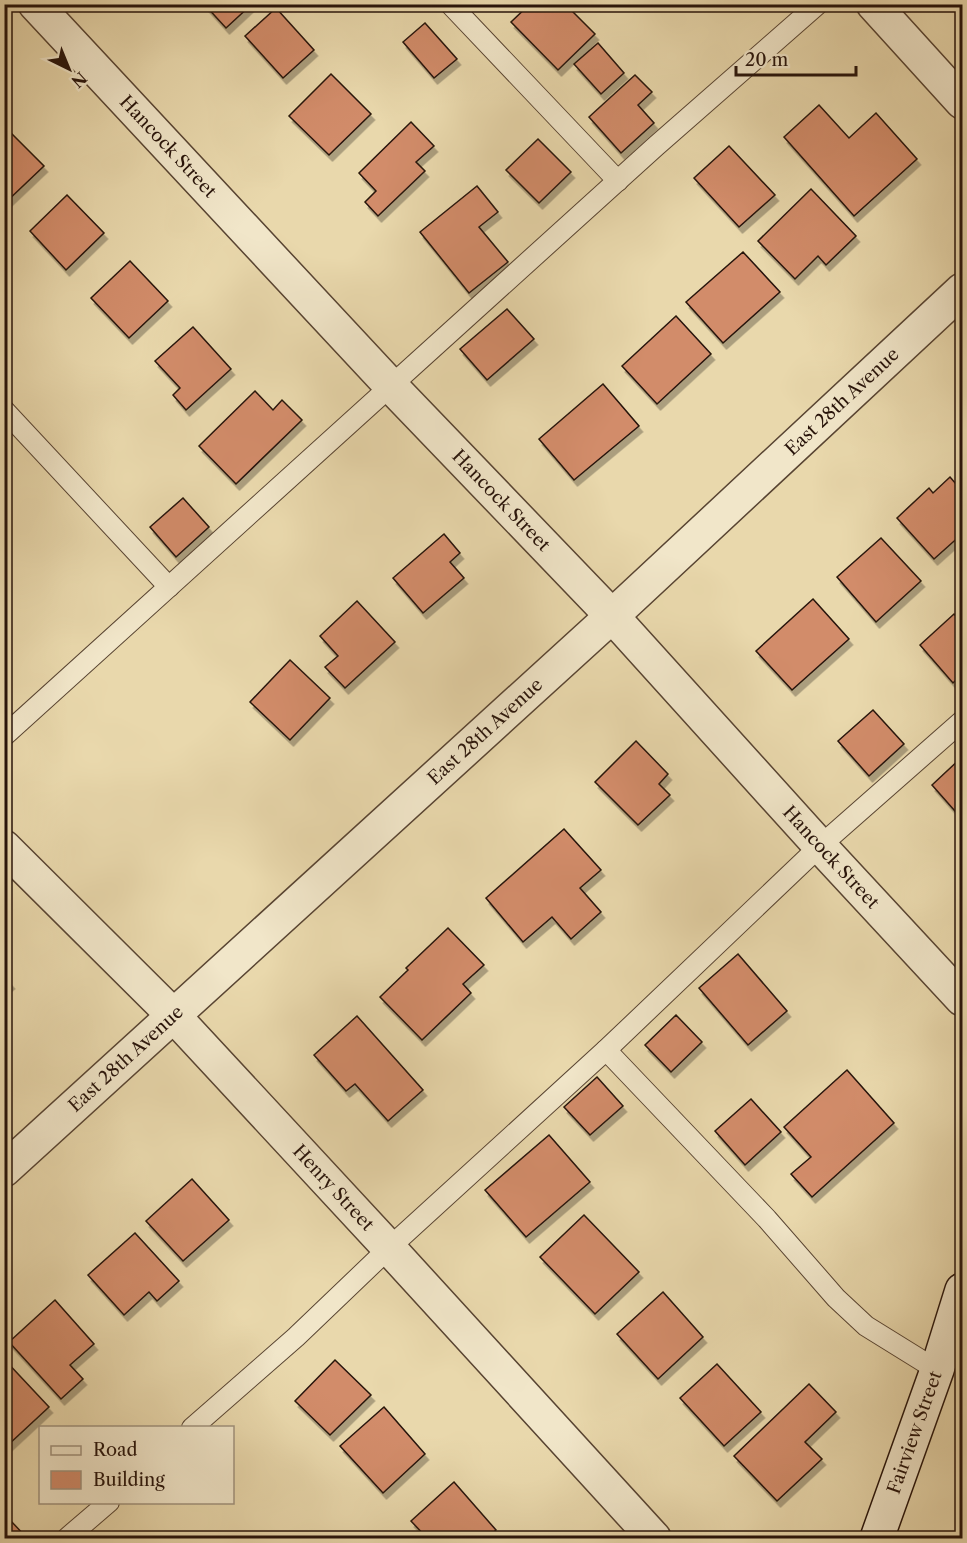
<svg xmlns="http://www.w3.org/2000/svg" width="967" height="1543" font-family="'Libre Caslon Text',serif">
	<defs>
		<filter id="shadow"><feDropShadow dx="3.5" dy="6" stdDeviation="0" flood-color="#0004"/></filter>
	</defs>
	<rect width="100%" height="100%" fill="#e9d8ac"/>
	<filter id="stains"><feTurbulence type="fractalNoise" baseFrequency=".00333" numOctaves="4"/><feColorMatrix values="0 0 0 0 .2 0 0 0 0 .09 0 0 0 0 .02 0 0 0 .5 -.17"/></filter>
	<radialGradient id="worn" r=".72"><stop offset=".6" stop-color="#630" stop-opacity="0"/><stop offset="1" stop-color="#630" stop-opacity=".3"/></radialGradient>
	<g fill="#d28c6b" stroke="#27130a" stroke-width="1.5" filter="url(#shadow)">
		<polygon points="204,4 252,4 226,28"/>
		<polygon points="530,4 565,4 595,34 558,70 511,22"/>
		<polygon points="276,8 314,50 283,78 245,36"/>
		<polygon points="425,23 457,59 434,78 403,42"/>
		<polygon points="598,43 624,73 601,94 574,64"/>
		<polygon points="331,74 371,114 329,155 289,116"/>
		<polygon points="635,75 652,92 638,105 654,123 621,153 589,117"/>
		<polygon points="819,105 849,138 876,113 917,159 854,216 784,137"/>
		<polygon points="411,122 434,146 416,162 425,171 378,216 365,202 376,191 359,173"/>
		<polygon points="6,128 44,166 4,204 4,129"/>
		<polygon points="538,139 571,172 539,203 506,170"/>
		<polygon points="729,146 775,195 739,227 694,178"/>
		<polygon points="477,186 498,212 479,227 508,262 469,293 420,232"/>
		<polygon points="811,189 856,236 826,265 818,256 795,279 758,241"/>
		<polygon points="67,195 104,233 66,270 30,231"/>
		<polygon points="743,252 780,292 723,343 686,302"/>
		<polygon points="130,261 168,301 129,338 91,298"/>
		<polygon points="507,309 534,339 487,380 460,349"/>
		<polygon points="676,316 711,354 657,404 622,366"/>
		<polygon points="193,327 231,369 186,410 173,395 180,388 155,361"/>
		<polygon points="603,384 639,426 574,480 539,439"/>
		<polygon points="255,391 273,410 282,400 302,420 236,484 199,446"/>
		<polygon points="950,477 962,491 962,534 934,559 897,518 929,488 933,493"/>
		<polygon points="183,498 209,527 176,557 150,527"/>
		<polygon points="444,534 460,553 450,562 464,578 423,613 393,578"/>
		<polygon points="881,538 921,581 876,622 837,577"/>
		<polygon points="813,599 849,639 792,690 756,651"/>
		<polygon points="357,601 395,642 345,688 325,667 338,656 320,636"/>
		<polygon points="954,614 962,623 962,674 953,683 920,645"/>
		<polygon points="290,660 330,698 290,740 250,702"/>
		<polygon points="873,710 904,744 869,776 838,741"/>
		<polygon points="636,741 668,774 659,784 670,795 638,825 595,782"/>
		<polygon points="962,757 962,819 932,785"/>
		<polygon points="564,829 601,870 580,888 601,912 571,939 552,917 523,942 486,898"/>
		<polygon points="448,928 484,965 463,984 471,993 422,1040 380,997 408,970 406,968"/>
		<polygon points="738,954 787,1011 748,1045 699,988"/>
		<polygon points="4,975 11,983 4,989"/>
		<polygon points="676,1015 702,1042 671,1072 645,1045"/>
		<polygon points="357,1016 423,1090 388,1121 355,1084 346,1091 314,1055"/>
		<polygon points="847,1070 894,1123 812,1197 791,1174 811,1157 784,1127"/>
		<polygon points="597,1077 623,1106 590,1135 564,1107"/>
		<polygon points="751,1099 781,1132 745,1165 715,1131"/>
		<polygon points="549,1135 590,1182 526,1237 485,1190"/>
		<polygon points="192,1179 229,1220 183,1261 146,1221"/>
		<polygon points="584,1215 639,1272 595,1314 540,1257"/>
		<polygon points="135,1233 179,1281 157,1301 149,1292 124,1315 88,1275"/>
		<polygon points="663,1292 703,1337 658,1379 617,1334"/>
		<polygon points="55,1300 94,1344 70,1365 83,1379 61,1399 9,1342"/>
		<polygon points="4,1359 49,1407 8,1445 4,1442"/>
		<polygon points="335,1360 371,1395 330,1435 295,1401"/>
		<polygon points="717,1364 761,1412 724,1446 680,1398"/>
		<polygon points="809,1384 836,1412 805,1442 822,1459 777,1501 734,1456"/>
		<polygon points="384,1407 425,1454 383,1493 340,1446"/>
		<polygon points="454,1482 496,1530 487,1538 427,1538 411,1521"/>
		<polygon points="10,1520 27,1538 4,1538 4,1525"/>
	</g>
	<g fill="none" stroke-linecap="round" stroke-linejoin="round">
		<defs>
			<g id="lane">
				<polyline points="450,4 618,181"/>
				<polyline points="4,410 169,587"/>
				<polyline points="4,736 656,146 818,4"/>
				<polyline points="606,1050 767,1219 836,1298 866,1326 937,1370"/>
				<polyline points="192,1428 296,1337 389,1248 606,1050 820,846 962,721"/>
				<polyline points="67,1538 109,1502"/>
			</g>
			<g id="street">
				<path id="s1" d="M35 4 391 386 612 616 820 846 962 999"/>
				<polyline points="873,4 962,102"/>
				<path id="s2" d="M4 847 173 1015 389 1248 654 1538"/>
				<path id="s3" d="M4 1170 612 616 962 290"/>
			</g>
			<g id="secondary">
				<path id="s4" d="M877 1538 937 1370 962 1290"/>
			</g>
		</defs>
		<use href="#lane" stroke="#584432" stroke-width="22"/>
		<use href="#street" stroke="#584432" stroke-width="36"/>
		<use href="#secondary" stroke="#27130a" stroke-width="36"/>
		<use href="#lane" stroke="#f1e6c9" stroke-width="20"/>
		<use href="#street" stroke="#f1e6c9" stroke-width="33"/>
		<use href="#secondary" stroke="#f1e6c9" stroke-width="33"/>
	</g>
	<g text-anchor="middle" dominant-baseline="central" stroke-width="4.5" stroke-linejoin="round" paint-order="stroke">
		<g font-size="18" fill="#27130a" stroke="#f1e6c9">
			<text stroke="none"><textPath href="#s1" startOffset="195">Hancock Street</textPath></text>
			<text stroke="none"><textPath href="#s3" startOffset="1137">East 28th Avenue</textPath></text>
			<text stroke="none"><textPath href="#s1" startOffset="681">Hancock Street</textPath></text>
			<text stroke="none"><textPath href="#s3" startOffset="651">East 28th Avenue</textPath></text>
			<text stroke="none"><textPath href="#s1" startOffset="1167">Hancock Street</textPath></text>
			<text stroke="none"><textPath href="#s3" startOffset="165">East 28th Avenue</textPath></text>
			<text stroke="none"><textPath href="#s2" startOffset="474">Henry Street</textPath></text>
			<text stroke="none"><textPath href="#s4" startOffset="112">Fairview Street</textPath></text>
		</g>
	</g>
	<rect width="967" height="1543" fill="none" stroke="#e9d8ac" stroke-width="24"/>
	<rect x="6" y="6" width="955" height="1531" fill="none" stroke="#27130a" stroke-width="3"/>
	<rect x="12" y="12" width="943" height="1519" fill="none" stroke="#27130a" stroke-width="1.5"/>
	<rect x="39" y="1426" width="195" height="78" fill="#f1e6c9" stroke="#a0927d" stroke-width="1.5"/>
	<rect x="51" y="1446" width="30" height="9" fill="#f1e6c9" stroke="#a0927d" stroke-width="1.5"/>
	<text x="93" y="1456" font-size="18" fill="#27130a">Road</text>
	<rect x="51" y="1471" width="30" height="18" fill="#d28c6b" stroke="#a0927d" stroke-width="1.5"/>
	<text x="93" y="1486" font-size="18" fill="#27130a">Building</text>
	<g transform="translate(69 69) rotate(137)" stroke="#f1e6c9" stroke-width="4.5" paint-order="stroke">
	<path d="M0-4.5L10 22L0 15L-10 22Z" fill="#27130a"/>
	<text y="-9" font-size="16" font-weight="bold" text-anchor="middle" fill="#27130a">N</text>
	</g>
	<path d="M736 66v9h120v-9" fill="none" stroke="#27130a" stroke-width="3"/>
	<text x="745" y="66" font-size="18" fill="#27130a" stroke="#f1e6c9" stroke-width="4.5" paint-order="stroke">20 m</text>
	<rect width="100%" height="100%" filter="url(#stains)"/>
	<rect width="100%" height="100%" fill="url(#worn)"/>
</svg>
